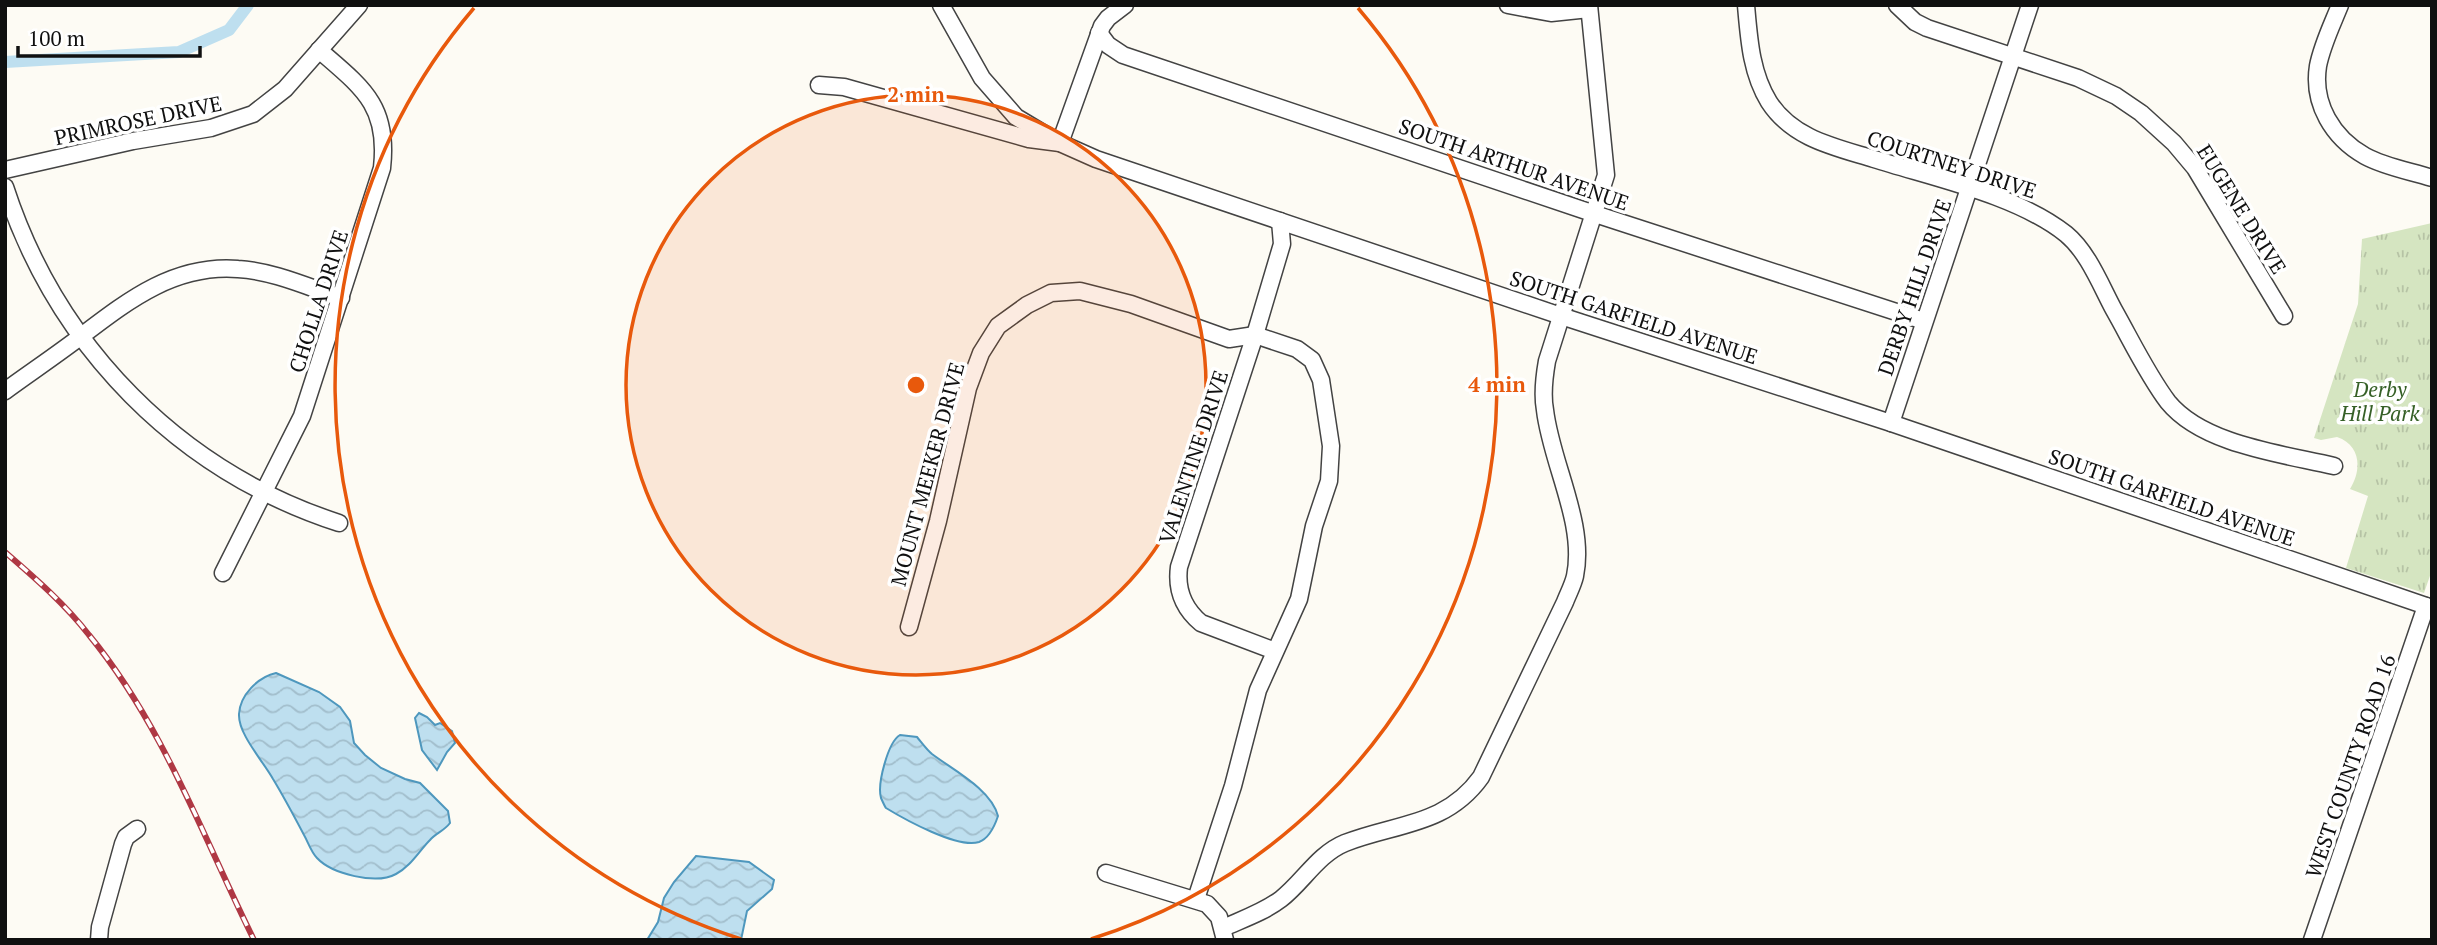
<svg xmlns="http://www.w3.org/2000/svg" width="2437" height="945" font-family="'PT Serif',serif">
	<defs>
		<pattern id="grass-tufts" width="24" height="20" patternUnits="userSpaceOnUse" patternTransform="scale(1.75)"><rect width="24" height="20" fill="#d5e5c1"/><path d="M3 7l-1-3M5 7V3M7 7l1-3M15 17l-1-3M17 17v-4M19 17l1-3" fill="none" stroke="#b6c3a5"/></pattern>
		<pattern id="water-waves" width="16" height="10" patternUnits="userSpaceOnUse" patternTransform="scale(1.75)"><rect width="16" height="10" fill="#bedfef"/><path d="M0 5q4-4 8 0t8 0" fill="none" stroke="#a2becc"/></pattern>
	</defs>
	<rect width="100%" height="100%" fill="#fdfbf4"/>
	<path fill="url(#grass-tufts)" d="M2432 223V570L2424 593 2346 568 2368 496 2350 489C2362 470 2361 445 2337 437L2321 440 2314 438 2358 304 2362 239Z"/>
	<g fill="url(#water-waves)" stroke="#4e97bd" stroke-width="2">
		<path d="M276 673 319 692 340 707 350 721 354 743 365 755 381 768 405 779 420 783 448 811 450 823C444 831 436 833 430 840 419 851 411 866 396 874 376 885 332 874 317 858 311 852 308 842 304 835 294 816 284 797 273 779 263 761 238 734 239 714 240 695 258 677 276 673Z"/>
		<polygon points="419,713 427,717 435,725 440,723 452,731 455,743 447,752 437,770 422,750 415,718"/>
		<path d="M900 735 917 737C922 743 927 750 932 754 953 770 991 789 998 816 995 825 990 838 979 842 958 849 904 819 886 808 885 807 881 798 881 798 877 784 888 742 900 735Z"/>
		<polygon points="696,856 749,862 774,880 772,889 747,911 741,940 647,940 658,922 664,898 674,882"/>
	</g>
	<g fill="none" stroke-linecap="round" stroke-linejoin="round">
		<polyline stroke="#bedfef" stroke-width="12" points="5,62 179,52 229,30 248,5"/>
		<defs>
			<g id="minor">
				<polyline points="941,5 982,78 1016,117 1051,138"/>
				<polyline points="1508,5 1551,13 1589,9"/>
				<path d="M1746 5C1749 39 1751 73 1769 102 1793 139 1835 147 1874 159 1934 178 2017 195 2066 234 2088 252 2101 286 2114 310 2131 340 2147 374 2168 402 2203 445 2283 454 2334 466"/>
				<polyline points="1897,5 1915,22 1927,28 2078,78 2116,96 2141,113 2174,143 2195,168 2284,316"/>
				<path d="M2340 5C2332 25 2322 45 2318 66 2312 104 2333 138 2365 156 2385 167 2410 171 2432 178"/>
				<polyline points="1099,33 1108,45 1123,55 1595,214 1924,321"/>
				<polyline points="819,85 844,87 1029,139 1060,143 1096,159 1561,316 1891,423 2432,608"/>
				<polyline points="1060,143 1102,26 1108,18 1125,5"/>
				<polyline points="5,170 133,141 211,128 253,114 285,89 359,5"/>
				<path d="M5 187C57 347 179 471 339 523"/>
				<path d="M5 391C31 372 58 354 84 334 130 299 176 264 238 269 273 271 308 287 341 298"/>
				<polyline points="1891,423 2030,5"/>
				<path d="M223 573 302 416 382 168C389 106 363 88 319 50"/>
				<polyline points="909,627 938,521 968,388 981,353 998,326 1027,305 1051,293 1080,291 1131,304 1229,339 1255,335 1297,349 1312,360 1321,380 1331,446 1329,481 1314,526 1299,599 1258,690 1233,786 1196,899"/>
				<path d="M1275 651 1201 623C1183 608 1176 590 1179 567L1255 335 1282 244 1280 221"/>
				<polyline points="1106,873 1207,904 1219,917 1225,940"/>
				<path d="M1223 928C1243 919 1264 912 1281 899 1303 882 1318 854 1345 843 1396 823 1446 826 1481 777L1565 602C1568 594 1573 585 1575 576 1586 523 1551 463 1545 410 1542 394 1544 378 1547 361L1606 175 1589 5"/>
				<polyline points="99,940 100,927 123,844 126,837 137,829"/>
				<polyline points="2312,940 2426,606"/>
			</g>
		</defs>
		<use href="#minor" stroke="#434343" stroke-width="19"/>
		<use href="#minor" stroke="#fff" stroke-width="16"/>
		<defs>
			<path id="rail" d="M5 552C35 578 65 604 89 635 163 725 203 837 254 940"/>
		</defs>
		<use href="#rail" stroke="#af3844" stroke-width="6"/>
		<use href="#rail" stroke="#fff" stroke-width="3.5" stroke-dasharray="10" stroke-linecap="butt"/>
	</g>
	<circle cx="916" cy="385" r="290" fill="#e8590c" fill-opacity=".12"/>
	<g fill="none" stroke="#e8590c" stroke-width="3.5">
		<circle cx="916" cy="385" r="290"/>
		<path d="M741 939A581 581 0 0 1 474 8M1358 8A581 581 0 0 1 1091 939"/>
	</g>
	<g text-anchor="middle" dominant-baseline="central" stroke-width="7" stroke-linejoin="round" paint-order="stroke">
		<g font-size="21" fill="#101010" stroke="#fff">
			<text transform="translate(138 120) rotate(-12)">PRIMROSE DRIVE</text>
			<text transform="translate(1514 164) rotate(19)">SOUTH ARTHUR AVENUE</text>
			<text transform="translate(1952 164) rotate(18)">COURTNEY DRIVE</text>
			<text transform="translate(2242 209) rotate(58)">EUGENE DRIVE</text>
			<text transform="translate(1914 287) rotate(-71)">DERBY HILL DRIVE</text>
			<text transform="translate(318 301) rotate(-72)">CHOLLA DRIVE</text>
			<text transform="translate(1634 317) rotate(18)">SOUTH GARFIELD AVENUE</text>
			<text transform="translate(1193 457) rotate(-72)">VALENTINE DRIVE</text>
			<text transform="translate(927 474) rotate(-75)">MOUNT MEEKER DRIVE</text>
			<text transform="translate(2172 497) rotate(19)">SOUTH GARFIELD AVENUE</text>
			<text transform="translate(2350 766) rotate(-71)">WEST COUNTY ROAD 16</text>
		</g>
		<g font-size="21" font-style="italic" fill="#366027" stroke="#fff">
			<text x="2380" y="389">Derby<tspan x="2380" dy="24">Hill Park</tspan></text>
		</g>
	</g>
	<circle cx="916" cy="385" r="10" fill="#e8590c" stroke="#fff" stroke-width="3.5"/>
	<g font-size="21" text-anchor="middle" font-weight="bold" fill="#e8590c" stroke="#fff" stroke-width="7" stroke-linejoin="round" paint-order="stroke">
		<text x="916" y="102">2 min</text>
		<text x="1497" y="392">4 min</text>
	</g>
	<rect width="2437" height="945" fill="none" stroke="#101010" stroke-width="14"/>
	<path d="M18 46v10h182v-10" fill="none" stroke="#101010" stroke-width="3.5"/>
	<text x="28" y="46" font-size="21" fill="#101010" stroke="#ffffff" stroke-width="5" paint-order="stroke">100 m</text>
</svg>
